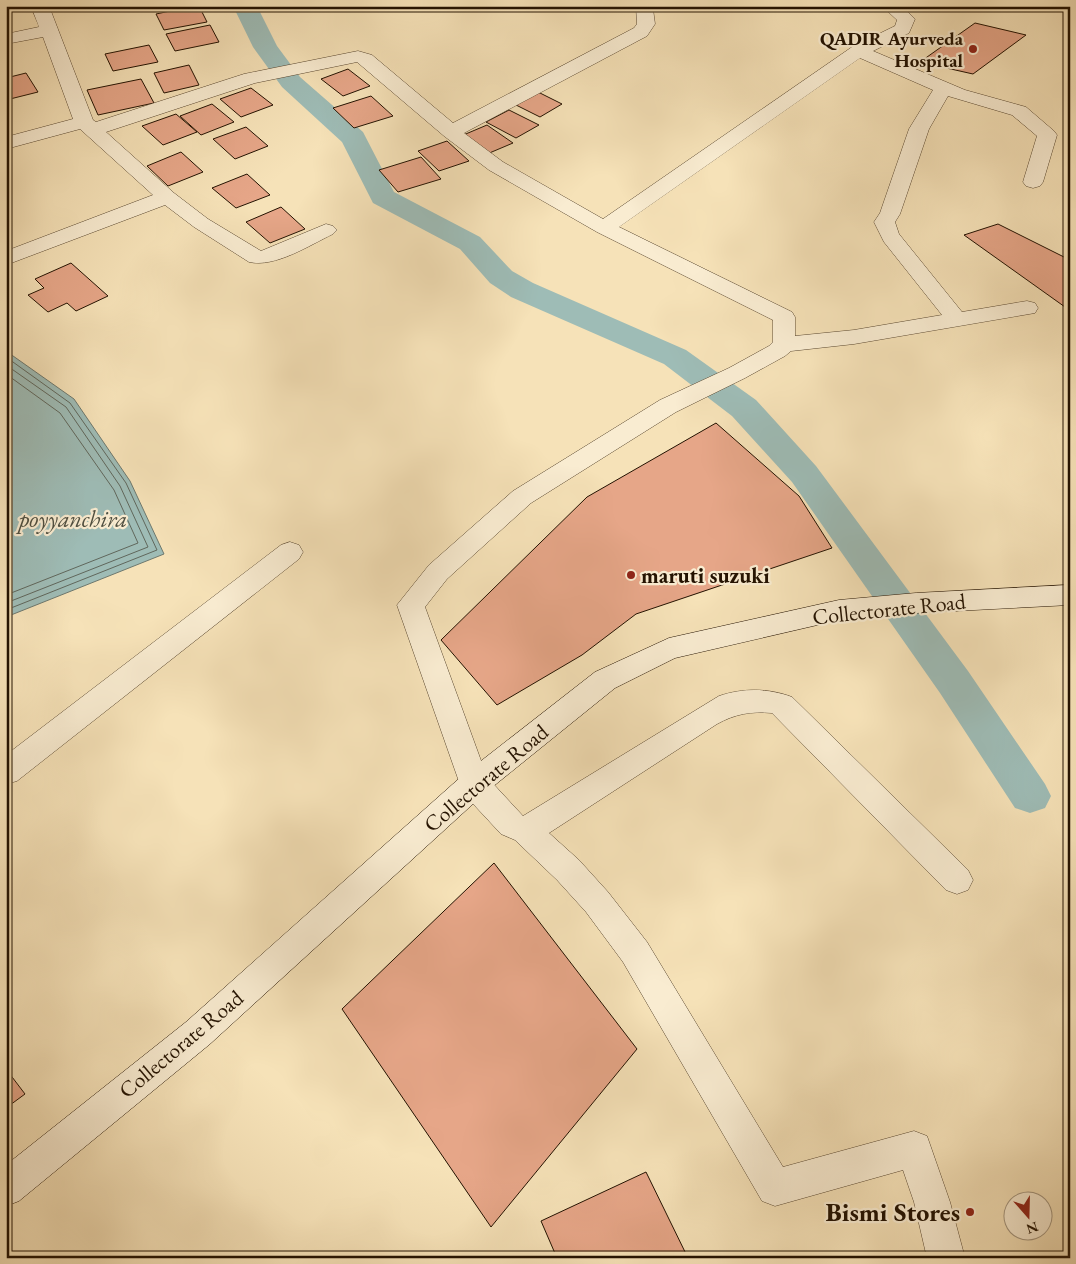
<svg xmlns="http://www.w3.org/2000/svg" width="1076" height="1264" font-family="'EB Garamond',serif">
	<rect width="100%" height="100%" fill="#f6e2b8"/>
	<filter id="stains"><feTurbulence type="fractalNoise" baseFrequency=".004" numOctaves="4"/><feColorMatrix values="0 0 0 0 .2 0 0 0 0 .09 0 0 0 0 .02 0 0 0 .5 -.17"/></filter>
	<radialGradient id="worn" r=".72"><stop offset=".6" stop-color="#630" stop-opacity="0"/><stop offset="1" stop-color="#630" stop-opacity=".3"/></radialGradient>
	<polygon fill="#9ebcb6" stroke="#6d786e" points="6,351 74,399 130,481 164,554 6,617"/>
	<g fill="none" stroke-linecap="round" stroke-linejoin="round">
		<g stroke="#60675c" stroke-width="1">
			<polyline points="6,357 70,403 126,483 157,550 6,610"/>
			<polyline points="6,365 66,407 120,486 148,547 6,603"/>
			<polyline points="6,374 60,413 114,490 138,543 6,595"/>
		</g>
		<polygon fill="#9ebcb6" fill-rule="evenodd" points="233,6 257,6 277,46 300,77 363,132 394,192 480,237 512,271 533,283 686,350 756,400 816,466 968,671 1045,784 1051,796 1045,808 1030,813 1015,808 940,693 792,482 732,416 664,364 511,297 490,283 460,249 373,203 342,142 282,87 253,47"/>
	</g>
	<g fill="#e6a688" stroke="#231201">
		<polygon points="194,6 199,6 207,22 164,30 156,14"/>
		<polygon points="975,23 1026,35 973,74 920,62"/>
		<polygon points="210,25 219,42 175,51 166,34"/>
		<polygon points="149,45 158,62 113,71 105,54"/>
		<polygon points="189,65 199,85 164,93 154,73"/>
		<polygon points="348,69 370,86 343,96 321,79"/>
		<polygon points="26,73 38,92 6,100 6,78"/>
		<polygon points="141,79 154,103 98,115 87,90"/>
		<polygon points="251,88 273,105 241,117 220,99"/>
		<polygon points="532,89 562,104 540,117 510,102"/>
		<polygon points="371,96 393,116 354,128 333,108"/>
		<polygon points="212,104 234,122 201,135 180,116"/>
		<polygon points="509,110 539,125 516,138 486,122"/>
		<polygon points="176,114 197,132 163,145 142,126"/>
		<polygon points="487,125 513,143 487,154 461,136"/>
		<polygon points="246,127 268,146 235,159 213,139"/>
		<polygon points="447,141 469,161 439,171 418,151"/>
		<polygon points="181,152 203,172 168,186 147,166"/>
		<polygon points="421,157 441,179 398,192 379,170"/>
		<polygon points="247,174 270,195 236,208 212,188"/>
		<polygon points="281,207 305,229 270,243 246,222"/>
		<polygon points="998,224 1070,260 1070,304 1065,307 964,235"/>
		<polygon points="71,263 108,296 76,311 67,303 48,312 28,295 44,288 35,279"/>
		<polygon points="716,423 799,496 832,548 636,614 582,655 497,705 441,640 587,497"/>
		<polygon points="494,863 637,1049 491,1227 342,1009"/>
		<polygon points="6,1069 25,1094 6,1108"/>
		<polygon points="646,1172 688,1258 557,1258 541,1221"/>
	</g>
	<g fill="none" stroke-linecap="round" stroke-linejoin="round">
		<defs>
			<g id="minor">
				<path d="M31 6H49L93 120 96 122 244 74 358 51 372 55 453 123 634 28 637 24 636 6H655L653 9 655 24 647 36 464 133 503 162 603 219 852 47 895 26 897 20 882 6H902L915 19 909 33 873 51 965 90 1026 107 1054 131 1057 135 1043 182 1040 186 1033 188 1026 186 1023 182 1037 136 1012 115 948 96 929 129 900 214 895 222 899 234 962 312 1027 301 1035 303 1038 308 1035 313 854 344 791 351 785 356 745 378 676 412 531 503 447 579 425 607 487 777 523 816 719 696C743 688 768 688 792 697L968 870 973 880 968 890 957 894 946 890 772 713C751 711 735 714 717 724L549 833 579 860 608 892 647 942 783 1167 914 1131 927 1136 950 1202 965 1258H927L914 1202 903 1170 775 1206 762 1201 623 962 586 912 557 880 515 840 501 834 463 793 397 605 429 565 513 491 660 400 729 368 769 346 773 342V320L597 232 489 170 444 136 357 62 255 83 106 132 174 193 208 219 261 251 326 224 333 226 337 230 333 234C310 245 275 268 249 262L194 227 165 205 6 265V251L153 195 80 129 6 149V137L73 119 43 37 6 44V34L39 27ZM860 58 933 90 909 129 880 213 874 222 884 242 942 315 854 330 795 336V317L792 312 619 227Z"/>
				<polygon points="290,542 299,545 303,552 299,559 17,781 6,784 6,755 281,545"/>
			</g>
			<polygon id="secondary" points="1070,585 1070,605 916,613 839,620 675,658 615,688 485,793 210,1044 19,1201 6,1206 6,1165 186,1022 463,775 595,672 669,638 839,600 916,593"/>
		</defs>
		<use href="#minor" stroke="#58462f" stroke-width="1"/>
		<use href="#secondary" stroke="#231201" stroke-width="1"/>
		<use href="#minor" fill="#f9ecd1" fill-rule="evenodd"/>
		<use href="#secondary" fill="#f9ecd1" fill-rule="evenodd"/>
	</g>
	<g fill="#8f2418" stroke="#f9ecd1" stroke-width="2">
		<circle cx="973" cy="49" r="5"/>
		<circle cx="631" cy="575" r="5"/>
		<circle cx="970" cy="1212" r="5"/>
	</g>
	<g text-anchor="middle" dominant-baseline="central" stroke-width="4.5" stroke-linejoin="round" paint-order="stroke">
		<g font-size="19" font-weight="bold" fill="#231201" stroke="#f9ecd1" text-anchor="end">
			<text x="963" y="38">QADIR Ayurveda<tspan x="963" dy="22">Hospital</tspan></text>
		</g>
		<g font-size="22" font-weight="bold" fill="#231201" stroke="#f9ecd1" text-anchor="start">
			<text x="641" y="575">maruti suzuki</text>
		</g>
		<g font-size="22" fill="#231201" stroke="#f9ecd1">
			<text transform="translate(889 609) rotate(-6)">Collectorate Road</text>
			<text transform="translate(486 778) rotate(-40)">Collectorate Road</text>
			<text transform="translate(181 1044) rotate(-40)">Collectorate Road</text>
		</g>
		<g font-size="24" font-style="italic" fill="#4e4e40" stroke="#f9ecd1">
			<text x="73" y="518">poyyanchira</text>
		</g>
		<g font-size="26" font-weight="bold" fill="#231201" stroke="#f9ecd1" text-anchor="end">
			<text x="960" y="1212">Bismi Stores</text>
		</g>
	</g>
	<rect width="1076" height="1264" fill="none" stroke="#f6e2b8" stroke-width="25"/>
	<rect x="8" y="8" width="1061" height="1249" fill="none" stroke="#231201" stroke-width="2.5"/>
	<rect x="12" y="12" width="1051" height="1239" fill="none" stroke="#231201"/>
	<g transform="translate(1028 1216) rotate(160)"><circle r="24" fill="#f9ecd1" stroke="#a3957e"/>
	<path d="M0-4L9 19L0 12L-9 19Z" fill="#8f2418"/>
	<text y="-8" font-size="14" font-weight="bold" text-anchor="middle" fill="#231201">N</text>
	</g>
	<rect width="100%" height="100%" filter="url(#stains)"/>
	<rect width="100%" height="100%" fill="url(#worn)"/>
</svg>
